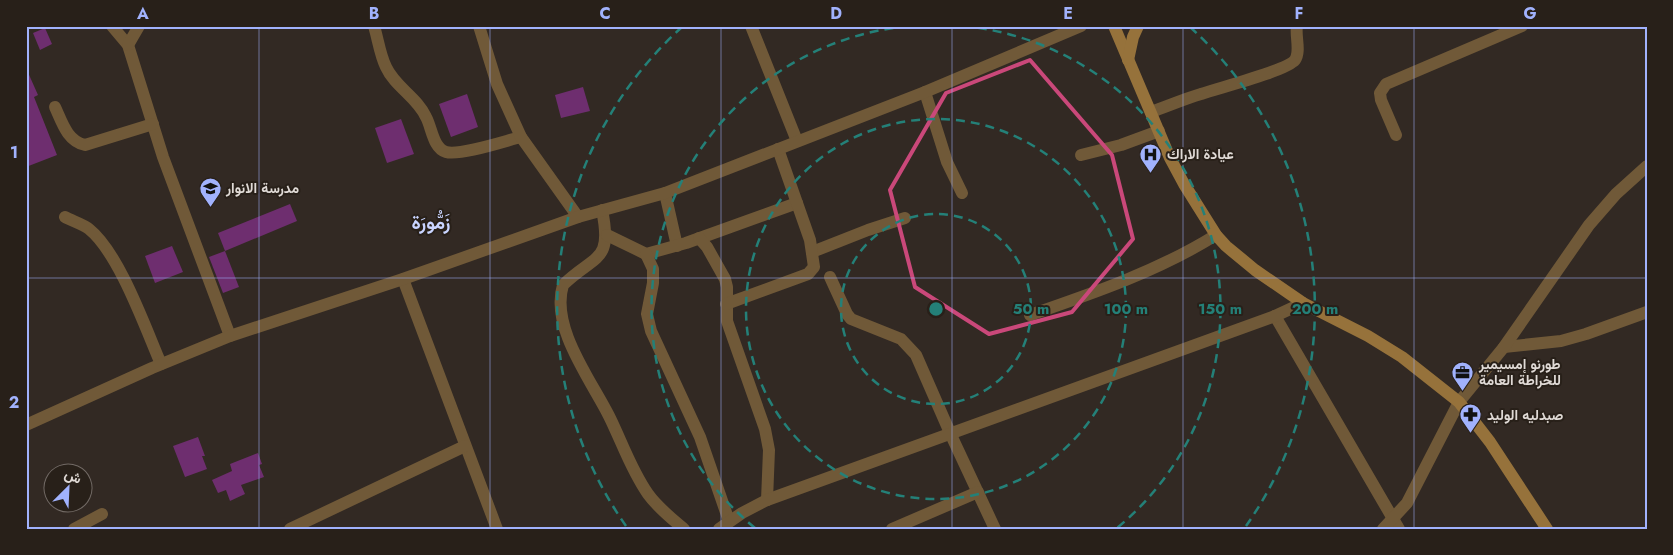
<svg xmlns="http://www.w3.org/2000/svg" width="1673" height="555" font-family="Jost,Vazirmatn,sans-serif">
	<rect width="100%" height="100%" fill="#322923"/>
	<g fill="#6e2e6f">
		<polygon points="45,28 52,44 40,50 33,33"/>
		<polygon points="26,68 38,95 34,97 57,155 26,167"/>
		<polygon points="583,87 590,111 561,118 555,95"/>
		<polygon points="467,94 478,127 451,137 439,104"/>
		<polygon points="401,119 414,154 387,163 375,128"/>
		<polygon points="290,204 297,221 225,251 218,233"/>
		<polygon points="172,246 183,272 155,283 145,256"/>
		<polygon points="225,251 239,287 223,293 209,257"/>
		<polygon points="198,437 205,456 202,456 207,469 185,477 173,446"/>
		<polygon points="258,453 262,464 259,465 264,477 241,485 245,494 230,501 226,490 218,493 212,480 232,471 230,464"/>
	</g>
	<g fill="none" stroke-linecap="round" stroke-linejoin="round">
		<g stroke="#705938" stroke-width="12">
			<polyline points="112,26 128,45 163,157 230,336"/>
			<path d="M374 26C378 39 380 55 386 67 395 87 417 97 426 117 432 128 433 148 446 152 460 156 505 141 521 137"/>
			<polyline points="479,26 497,84 521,137 578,217"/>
			<polyline points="751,26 797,141"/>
			<polyline points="128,45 139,26"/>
			<polyline points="925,92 947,162 962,193"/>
			<path d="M55 107C62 122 67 141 85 145L153 124"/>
			<path d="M1151 112C1168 106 1184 99 1201 94 1218 88 1286 71 1295 60 1301 51 1295 36 1297 26"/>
			<polyline points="1396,135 1381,100 1380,93 1386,84 1522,26"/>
			<polyline points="1081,155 1121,145 1159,131"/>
			<polyline points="665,193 677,246"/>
			<path d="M602 210C613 263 595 254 563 285 550 327 591 380 609 416 622 442 631 470 648 494 658 508 671 518 684 529"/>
			<path d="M65 217C72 221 83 224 89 229 119 253 145 327 161 364"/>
			<polyline points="607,235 646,254 686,243 797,203"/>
			<polyline points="699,238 707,247 725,279 727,287 727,321 765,429 769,450 767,500"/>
			<polyline points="812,252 868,230 905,218"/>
			<polyline points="646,254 653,269 653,283 647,314 651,331 700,437 729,521"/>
			<polyline points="830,277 847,314 851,319 901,339 916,355 951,435 995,529"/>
			<polyline points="403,279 497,529"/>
			<polyline points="726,304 808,274 814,267 810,240 778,149"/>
			<path d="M1030 315C1094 293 1158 271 1216 235"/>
			<polyline points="1275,316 1399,529"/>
			<polyline points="1504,347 1561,341 1586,334 1647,312"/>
			<polyline points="26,425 152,368 230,336 403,279 578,217 665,193 925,92 1081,26"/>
			<polyline points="74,529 102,514"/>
			<polyline points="290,529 465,446"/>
			<polyline points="719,529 742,513 767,500 1275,316 1303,303"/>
			<polyline points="892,529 978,492"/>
			<polyline points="1383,529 1407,503 1459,402 1504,347 1589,225 1616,194 1647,166"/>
		</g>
		<g stroke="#96723b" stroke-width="12">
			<polyline points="1114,26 1170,158 1184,184 1216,235 1226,246 1255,270 1303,303 1368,336 1402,357 1459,402 1490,442 1547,529"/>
			<polyline points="1128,60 1133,37 1138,26"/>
		</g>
	</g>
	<path fill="none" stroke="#ca487a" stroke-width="4" stroke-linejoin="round" d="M1030 60 1112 155 1133 239 1072 312 989 334 915 287 890 190 946 93Z"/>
	<path fill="none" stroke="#a1b2fd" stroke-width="1" stroke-opacity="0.55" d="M259 26V529M490 26V529M721 26V529M952 26V529M1183 26V529M1414 26V529M26 278H1647"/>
	<g fill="none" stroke="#248078" stroke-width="2.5" stroke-dasharray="9 6">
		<circle cx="936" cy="309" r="95"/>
		<circle cx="936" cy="309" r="190"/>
		<path d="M755 528A284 284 0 0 1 909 26M963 26A284 284 0 0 1 1117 528"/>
		<path d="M626 526A379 379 0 0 1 682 27M1190 27A379 379 0 0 1 1246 526"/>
	</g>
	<defs>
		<symbol id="hospital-pin" viewBox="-11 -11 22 30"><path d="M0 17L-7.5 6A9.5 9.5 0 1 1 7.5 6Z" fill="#a1b2fd" stroke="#282019"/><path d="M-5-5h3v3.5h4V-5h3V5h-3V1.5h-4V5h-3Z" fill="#111"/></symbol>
		<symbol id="school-pin" viewBox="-11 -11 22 30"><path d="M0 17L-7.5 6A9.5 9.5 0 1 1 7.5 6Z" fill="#a1b2fd" stroke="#282019"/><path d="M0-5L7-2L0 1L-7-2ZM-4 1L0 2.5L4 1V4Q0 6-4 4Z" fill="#111"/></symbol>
		<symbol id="office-pin" viewBox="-11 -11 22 30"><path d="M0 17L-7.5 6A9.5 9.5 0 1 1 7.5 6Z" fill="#a1b2fd" stroke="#282019"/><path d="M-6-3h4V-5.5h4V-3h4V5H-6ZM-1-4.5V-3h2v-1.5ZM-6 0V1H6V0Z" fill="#111"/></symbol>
		<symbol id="pharmacy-pin" viewBox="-11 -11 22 30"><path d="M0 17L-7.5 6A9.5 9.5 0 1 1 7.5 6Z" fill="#a1b2fd" stroke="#282019"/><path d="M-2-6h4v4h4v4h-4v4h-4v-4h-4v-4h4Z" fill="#111"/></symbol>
	</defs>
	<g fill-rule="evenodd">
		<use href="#hospital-pin" x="1138" y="142" width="25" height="34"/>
		<use href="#school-pin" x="198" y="176" width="25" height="34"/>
		<use href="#office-pin" x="1450" y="360" width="25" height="34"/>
		<use href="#pharmacy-pin" x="1458" y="402" width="25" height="34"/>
	</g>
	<g text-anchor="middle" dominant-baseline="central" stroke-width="4" stroke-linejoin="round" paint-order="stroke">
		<g font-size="14" font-weight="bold" fill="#e0dad6" stroke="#282019" text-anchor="start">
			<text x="1167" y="154">عيادة الاراك</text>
			<text x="226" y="188">مدرسة الانوار</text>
			<text x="1479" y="364">طورنو إمسيمير<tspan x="1479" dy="16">للخراطة العامة</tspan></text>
			<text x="1487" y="415">صبدليه الوليد</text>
		</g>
		<g font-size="19" font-weight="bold" fill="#c9d4ff" stroke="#282019">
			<text x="431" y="222">زَمُّورَة</text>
		</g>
	</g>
	<circle cx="936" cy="309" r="8" fill="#248078" stroke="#282019" stroke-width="2.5"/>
	<g font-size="15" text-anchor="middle" font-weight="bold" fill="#248078" stroke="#282019" stroke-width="4" stroke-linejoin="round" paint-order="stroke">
		<text x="1031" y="314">50 m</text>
		<text x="1126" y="314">100 m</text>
		<text x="1220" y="314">150 m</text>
		<text x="1315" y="314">200 m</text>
	</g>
	<rect width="1673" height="555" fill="none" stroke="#282019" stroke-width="55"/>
	<g transform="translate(68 488) rotate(24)"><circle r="24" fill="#282019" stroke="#726a65"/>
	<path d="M0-4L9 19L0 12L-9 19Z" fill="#a1b2fd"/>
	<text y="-8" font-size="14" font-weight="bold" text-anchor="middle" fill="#e0dad6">ش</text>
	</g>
	<rect x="28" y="28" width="1618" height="500" fill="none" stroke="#a1b2fd" stroke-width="2"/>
	<g font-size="16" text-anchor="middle" font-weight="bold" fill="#a1b2fd">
		<text x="143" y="19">A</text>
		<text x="374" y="19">B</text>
		<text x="605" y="19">C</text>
		<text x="836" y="19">D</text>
		<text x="1068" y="19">E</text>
		<text x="1299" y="19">F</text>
		<text x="1530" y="19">G</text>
		<text x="14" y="158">1</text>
		<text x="14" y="408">2</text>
	</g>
</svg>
